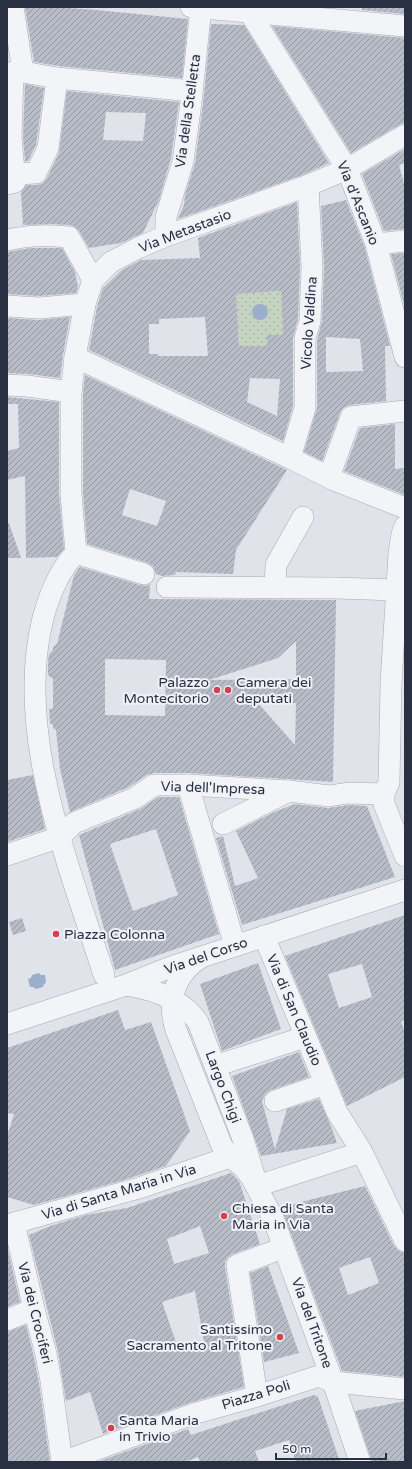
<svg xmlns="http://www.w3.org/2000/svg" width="412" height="1469" font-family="'Varela Round',sans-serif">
	<defs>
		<pattern id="garden-dots" width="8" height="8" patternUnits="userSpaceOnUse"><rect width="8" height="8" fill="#c5d4c1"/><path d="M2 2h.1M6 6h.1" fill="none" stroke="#a9b6a7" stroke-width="1.8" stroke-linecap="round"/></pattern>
		<pattern id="building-hatch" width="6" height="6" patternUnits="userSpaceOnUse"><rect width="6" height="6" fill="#b7bcc7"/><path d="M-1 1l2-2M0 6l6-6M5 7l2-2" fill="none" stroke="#9599a3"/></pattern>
	</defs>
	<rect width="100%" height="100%" fill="#e0e3ea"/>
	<polygon fill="url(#garden-dots)" points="281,291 283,335 267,335 267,346 239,346 236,294"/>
	<g fill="#99afcb">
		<circle cx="260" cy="312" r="8"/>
		<polygon points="39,973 41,975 45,975 46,983 44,984 43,987 36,989 33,987 30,987 28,979 31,978 32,975"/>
	</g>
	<g fill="url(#building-hatch)" fill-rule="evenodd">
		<polygon points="25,7 54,7 96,10 188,19 182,78 59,66 34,62"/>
		<polygon points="362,7 405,7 405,14 362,10"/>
		<polygon points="211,24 244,25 329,163 300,176 178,219 184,205 185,195 195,163 203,104"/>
		<polygon points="272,26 405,38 405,123 399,125 351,153"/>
		<polygon points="25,84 44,88 36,145 28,161 25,161 23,137"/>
		<path d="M67 91 179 102 171 158 159 200 143 233 121 243 89 248 79 231 75 227 70 225 53 224 23 225 21 192 26 185H37L43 183 47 178 59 153ZM106 112 146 113 143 141 103 140Z"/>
		<polygon points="405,149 405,163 399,165 405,187 405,229 384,231 362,174"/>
		<path d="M346 200 365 248 390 346H385L386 401 350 405 343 408 340 413 322 461 304 452 317 408V340L322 321 324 267 321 206ZM326 337 360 339 363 371 326 372Z"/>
		<path d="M297 202 300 267 298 319 293 338V406L283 441 89 350 97 307 103 288 122 270 141 260 200 258 198 238ZM281 291 283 335H267V346H239L236 294ZM205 317 208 356H158V354H149V324H159V319ZM250 378 280 379 277 416 247 402Z"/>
		<polygon points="31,248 62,248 75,272 78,287 76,293 39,296 7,294 7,252"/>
		<polygon points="405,253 405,309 391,254"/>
		<polygon points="70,317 63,355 60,378 29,374 7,373 7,318 38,320"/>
		<path d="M85 375 287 470 236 550 233 574 176 572 175 575 162 576 156 574 153 566 148 563 87 544 83 493V393ZM130 489 166 501 157 526 122 515Z"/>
		<polygon points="7,397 59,402 59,494 64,549 57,557 26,558 25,476 7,480 7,451 19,448 18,404 7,404"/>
		<polygon points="395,424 395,469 405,468 405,495 344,471 360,428"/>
		<polygon points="9,523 21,558 7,558 7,524"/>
		<path d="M80 567 140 585 146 586 150 584 149 599 336 600 333 782 189 773H154L147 775 129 787 70 812 60 769 56 730 53 728V725L50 723 49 709H53V679L48 675V663L49 654 53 650V647L57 644 74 575ZM296 641V679L209 680 278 658ZM105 659 166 660 165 716 105 715ZM258 703H296L295 745Z"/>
		<polygon points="33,775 45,829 7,842 7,780"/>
		<path d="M158 797H179L219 934 115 970 79 835 140 809ZM156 829 178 895 133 911 110 844Z"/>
		<polygon points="295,804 328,808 349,805 367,806 395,877 242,925 216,838 223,836 235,886 258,878 236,831 274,812"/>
		<path d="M405 915V1020L401 1021 405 1033V1077L347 1106 285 956ZM362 964 372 997 339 1008 328 974Z"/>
		<polygon points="22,918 26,931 13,935 9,922"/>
		<polygon points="258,963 281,1029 222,1051 200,984"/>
		<polygon points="118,1010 125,1030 151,1022 190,1131 166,1166 124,1180 34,1205 7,1197 7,1136 14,1114 7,1113 7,1048"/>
		<polygon points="299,1052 309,1077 271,1090 266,1093 262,1101 275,1149 287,1109 319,1099 331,1126 337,1143 261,1156 232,1076"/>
		<path d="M231 1173 239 1181 260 1244 233 1254 228 1257 225 1262V1267L244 1387 189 1403 103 1434 90 1392 66 1401 58 1352 29 1235 50 1226 86 1215 127 1208ZM200 1226 209 1253 174 1264 167 1239ZM195 1291 204 1342 178 1348 162 1302Z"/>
		<path d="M365 1186 394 1246 399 1251 405 1253V1377L342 1371 281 1207ZM370 1257 379 1283 348 1295 339 1268Z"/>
		<polygon points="7,1246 20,1302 7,1307"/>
		<polygon points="268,1266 299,1353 264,1362 250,1273"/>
		<polygon points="26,1325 34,1357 39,1383 50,1462 7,1462 7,1332"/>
		<polygon points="314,1395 318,1397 340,1462 296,1462 289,1440 255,1451 259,1462 200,1462 198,1457 185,1462 97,1462 188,1429 191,1435"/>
		<polygon points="405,1401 405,1462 372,1462 355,1411"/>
	</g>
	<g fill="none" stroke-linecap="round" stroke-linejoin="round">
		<defs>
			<g id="minor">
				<polyline points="191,7 405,26"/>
				<polyline points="250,13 347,169 376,244 405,357"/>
				<polyline points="23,72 57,78 192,91"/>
				<polyline points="14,174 36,173 48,148 57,78"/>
				<polyline points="7,184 15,182 11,137 13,72 23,72 13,7"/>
				<polyline points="166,236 166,217 183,161 191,103 201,7"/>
				<path d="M7 240C30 235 45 235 69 237L93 280"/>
				<polyline points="376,244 405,241"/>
				<polyline points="7,306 39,308 85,304"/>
				<polyline points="75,357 290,458 334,480 405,508"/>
				<polyline points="7,385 27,386 71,392"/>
				<polyline points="290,458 305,408 305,338 310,321 312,267 308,185"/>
				<polyline points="329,477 351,417 405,411"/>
				<polyline points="405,526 402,534 399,553 391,684 389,782 384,794 384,804 405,856"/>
				<polyline points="76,553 114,565"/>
				<polyline points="118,566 144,574"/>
				<polyline points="167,587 336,588 396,590"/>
				<polyline points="275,587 276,565 303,517"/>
				<polyline points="188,785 235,946"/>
				<polyline points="223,824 289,791 329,796 348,793 384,794"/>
				<polyline points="7,855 60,837 74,823 135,798 154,785 188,785 289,791"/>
				<polyline points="264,936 337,1112 362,1152 405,1241"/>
				<path d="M200 958C174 975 167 1001 176 1030L222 1146 230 1157 243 1167 251 1177 273 1218 333 1382 360 1462"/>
				<path d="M104 975C69 865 14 733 43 618 49 596 60 569 76 553L71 494V392L75 357 85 304 93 280 111 262 138 248 166 236 304 187 347 169 405 135"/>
				<path d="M126 985C153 989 181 998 198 1022L243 1139 255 1178"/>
				<polyline points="7,1024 126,985 168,968 405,890"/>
				<polyline points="215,1066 305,1037"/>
				<polyline points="275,1101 325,1084"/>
				<polyline points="257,1186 362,1152"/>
				<polyline points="14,1223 34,1309 46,1354 51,1381 62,1462"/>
				<polyline points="7,1225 139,1188 230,1157"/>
				<polyline points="7,1320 34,1309"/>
				<polyline points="257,1396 237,1265 275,1251"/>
				<polyline points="62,1462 193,1414 257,1396 319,1376 333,1382 405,1389"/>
			</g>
		</defs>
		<use href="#minor" stroke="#a5aab4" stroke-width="22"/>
		<use href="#minor" stroke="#f3f4f8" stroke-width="21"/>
	</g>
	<g fill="#d53f4f" stroke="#f0f2f7" stroke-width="1.5">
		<circle cx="217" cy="690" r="4"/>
		<circle cx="228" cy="690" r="4"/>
		<circle cx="56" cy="934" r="4"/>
		<circle cx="224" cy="1216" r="4"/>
		<circle cx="280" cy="1337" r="4"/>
		<circle cx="111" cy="1428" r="4"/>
	</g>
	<g text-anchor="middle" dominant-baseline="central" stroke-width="4" stroke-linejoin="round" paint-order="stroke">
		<g font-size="14" fill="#283042" stroke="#f0f2f7">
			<text transform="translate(188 111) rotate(-82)">Via della Stelletta</text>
			<text transform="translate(358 203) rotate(68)">Via d'Ascanio</text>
			<text transform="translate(185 231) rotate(-21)">Via Metastasio</text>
			<text transform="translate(309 323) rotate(-86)">Vicolo Valdina</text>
			<text transform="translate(213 788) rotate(2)">Via dell'Impresa</text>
			<text transform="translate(206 956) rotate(-19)">Via del Corso</text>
			<text transform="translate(294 1010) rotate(67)">Via di San Claudio</text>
			<text transform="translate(223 1087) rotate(69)">Largo Chigi</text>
			<text transform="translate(119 1192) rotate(-17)">Via di Santa Maria in Via</text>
			<text transform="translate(35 1313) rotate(76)">Via dei Crociferi</text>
			<text transform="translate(312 1323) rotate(70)">Via del Tritone</text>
			<text transform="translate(256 1395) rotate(-17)">Piazza Poli</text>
		</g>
		<g font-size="14" fill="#283042" stroke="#f0f2f7" text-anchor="start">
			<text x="209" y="682" text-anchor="end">Palazzo<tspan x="209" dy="16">Montecitorio</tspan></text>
			<text x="236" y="682">Camera dei<tspan x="236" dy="16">deputati</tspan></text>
			<text x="64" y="934">Piazza Colonna</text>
			<text x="232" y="1208">Chiesa di Santa<tspan x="232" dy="16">Maria in Via</tspan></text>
			<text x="272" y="1329" text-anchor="end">Santissimo<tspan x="272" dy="16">Sacramento al Tritone</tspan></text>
			<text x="119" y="1420">Santa Maria<tspan x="119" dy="16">in Trivio</tspan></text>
		</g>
	</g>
	<rect width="412" height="1469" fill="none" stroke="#283042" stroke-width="16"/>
	<path d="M276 1453v6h110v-6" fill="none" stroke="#283042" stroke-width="2"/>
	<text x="282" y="1453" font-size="12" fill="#283042" stroke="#f0f2f7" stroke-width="3" paint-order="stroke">50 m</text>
</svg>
